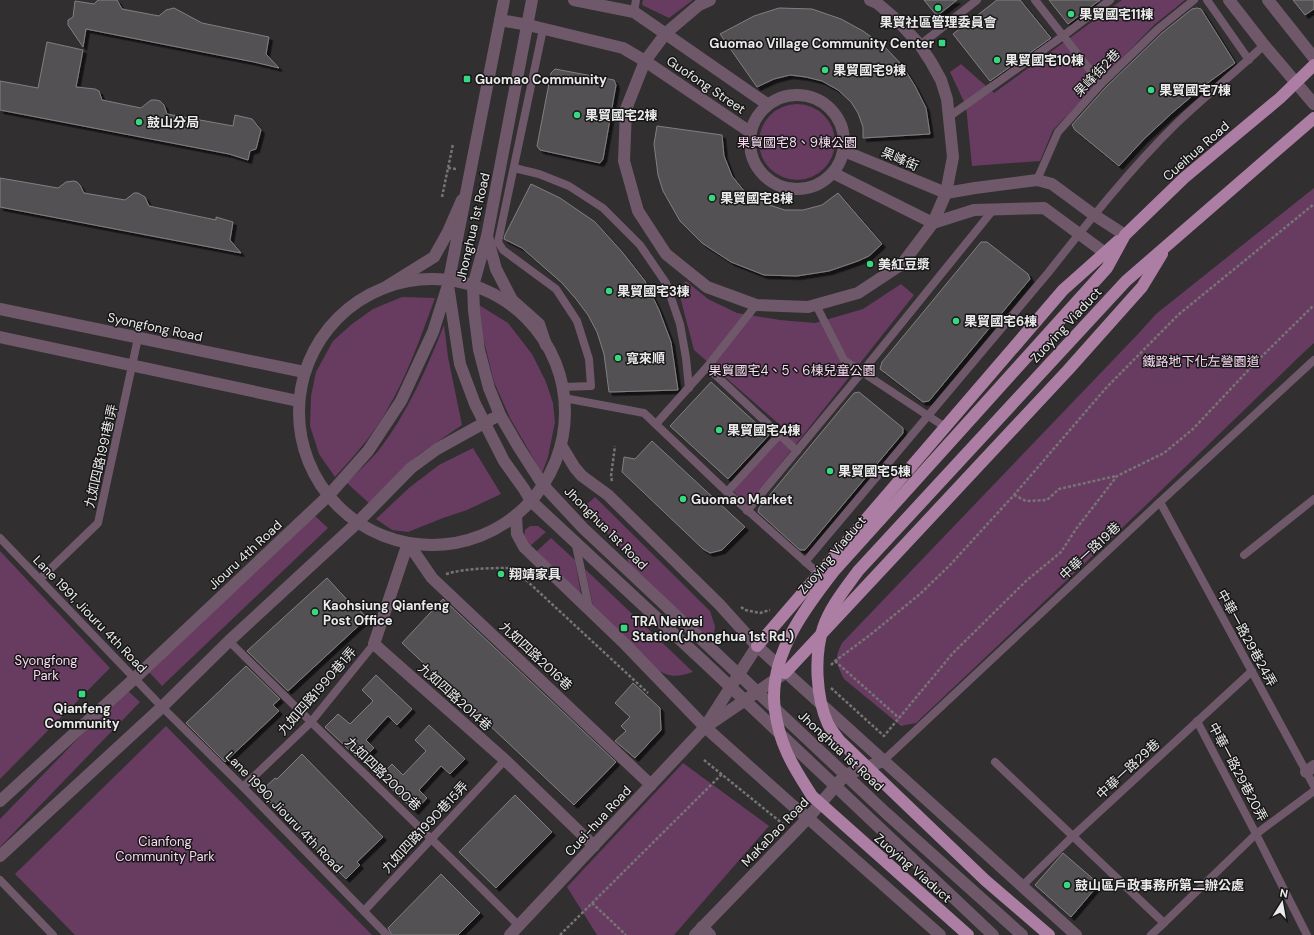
<svg xmlns="http://www.w3.org/2000/svg" width="1314" height="935" font-family="'DM Sans','Noto Sans TC',sans-serif">
	<defs>
		<filter id="shadow"><feDropShadow dx="3.5" dy="3.5" stdDeviation="0" flood-color="#0009"/></filter>
	</defs>
	<rect width="100%" height="100%" fill="#312f30"/>
	<g fill="#683b60">
		<polygon points="643,0 693,0 669,18 642,5"/>
		<polygon points="1122,0 1185,0 1154,25 1053,130 1040,161 972,166 966,106 950,72 961,64 994,93"/>
		<circle cx="797" cy="142" r="38"/>
		<path d="M1314 188V343L1302 354 1141 510 916 723 901 726 844 679C836 663 834 659 842 643L1138 334 1156 314Z"/>
		<polygon points="686,281 708,299 737,313 780,320 815,323 863,309 901,284 914,295 748,505 733,491 787,431 694,350 678,289"/>
		<path d="M402 297 435 298C421 336 408 374 387 410 373 435 354 456 335 477L319 454 310 426 311 396 316 372 333 341 352 324 373 309Z"/>
		<polygon points="479,305 508,323 532,354 546,382 553,403 555,422 548,457 542,473 510,418 494,382 483,337"/>
		<path d="M444 325 448 357 462 425 418 455 369 503 347 483C357 472 369 462 379 450 408 412 427 368 444 325Z"/>
		<polygon points="473,448 501,494 467,510 443,518 408,532 392,530 376,519 410,487 439,465"/>
		<polygon points="595,497 710,611 715,626 713,642 630,567 625,552 583,508"/>
		<polygon points="314,515 328,528 162,686 149,672"/>
		<polygon points="530,526 538,526 546,532 530,546 524,537 525,530"/>
		<polygon points="551,538 575,560 581,595 536,552"/>
		<polygon points="0,551 110,668 0,779"/>
		<path d="M585 569 693 672C678 677 670 678 656 669L593 606Z"/>
		<polygon points="126,689 140,702 0,847 0,819"/>
		<polygon points="166,726 372,935 75,935 15,874"/>
		<polygon points="683,763 769,826 674,935 597,935 567,887"/>
	</g>
	<g fill="#535153" stroke="#827f81" filter="url(#shadow)">
		<polygon points="98,0 117,0 122,9 159,16 166,10 174,8 202,23 269,37 266,54 279,68 254,62 86,29 83,47 68,25 68,20 73,17 75,1 94,4"/>
		<polygon points="924,0 957,0 937,16"/>
		<polygon points="997,0 1020,0 1051,38 990,81 953,34"/>
		<polygon points="1049,0 1100,0 1068,24"/>
		<polygon points="1293,0 1314,0 1314,9 1305,15"/>
		<polygon points="779,8 812,9 841,19 863,31 884,46 902,65 915,86 926,108 930,134 863,138 863,127 858,113 851,102 838,90 822,81 806,77 790,75 774,79 757,87 720,34 754,16"/>
		<polygon points="1197,8 1201,9 1235,63 1205,85 1172,113 1144,139 1119,166 1075,130 1072,125 1105,88 1162,33 1192,9"/>
		<polygon points="47,42 83,50 76,87 95,89 99,91 102,100 141,108 151,100 156,100 160,101 164,105 167,114 233,126 235,115 252,119 261,130 256,149 250,151 248,160 229,154 0,110 0,81 38,88"/>
		<polygon points="555,69 614,80 616,85 603,159 600,163 540,150 537,146 551,73"/>
		<polygon points="657,126 722,135 724,156 732,176 745,192 766,204 785,210 803,210 822,205 838,193 882,244 869,256 858,261 829,271 797,276 764,275 731,262 702,243 680,221 663,191 658,175 654,144"/>
		<polygon points="0,178 58,188 66,182 74,181 77,182 80,185 84,193 125,200 134,193 138,193 145,197 149,206 216,220 216,217 233,222 230,240 241,253 0,207"/>
		<polygon points="531,184 560,198 595,222 623,253 645,281 659,310 671,342 678,390 609,392 604,354 597,332 588,315 576,299 562,283 522,248 504,239 505,235"/>
		<polygon points="981,242 987,242 1028,274 1030,279 929,401 923,402 880,369 882,362"/>
		<polygon points="711,382 769,435 728,479 670,426"/>
		<polygon points="859,392 903,428 903,433 805,550 800,550 758,512 759,508 854,393"/>
		<polygon points="652,441 745,527 722,550 710,553 703,549 622,472 624,457 635,459"/>
		<polygon points="327,578 352,605 354,604 367,618 288,691 247,651"/>
		<polygon points="443,599 616,762 574,805 402,643"/>
		<polygon points="246,666 280,699 273,705 279,711 225,762 186,723"/>
		<polygon points="376,675 412,709 397,725 388,716 366,740 374,748 361,761 325,727 338,714 350,724 373,701 362,690"/>
		<polygon points="633,683 660,708 661,730 635,758 615,741 626,731 621,726 630,717 615,703"/>
		<polygon points="429,725 465,759 450,774 441,766 419,790 427,798 415,811 379,777 392,764 403,775 426,751 415,740"/>
		<polygon points="302,754 383,837 357,862 360,865 346,879 260,792 275,778 277,779"/>
		<polygon points="515,795 552,832 496,888 459,852"/>
		<polygon points="1063,853 1099,884 1071,917 1035,885"/>
		<polygon points="441,874 480,913 458,935 392,935 388,928"/>
	</g>
	<g fill="none" stroke-linecap="round" stroke-linejoin="round">
		<g stroke="#767576" stroke-width="2.5" stroke-dasharray="3 2" stroke-linecap="butt">
			<polyline points="448,168 457,169"/>
			<polyline points="442,197 453,144"/>
			<polyline points="612,481 611,476 615,446"/>
			<polyline points="1014,495 1026,501 1047,500 1059,489 1116,476"/>
			<path d="M446 574C467 568 491 568 513 568L648 693"/>
			<polyline points="741,607 745,610 760,613 770,610"/>
			<polyline points="835,661 899,718"/>
			<polyline points="831,665 835,661 870,635 920,594 950,565 1014,495 1106,388 1178,315 1314,204"/>
			<polyline points="831,688 884,736 953,653 1026,581 1061,552 1076,529 1117,476 1164,453 1193,429 1256,362 1314,305"/>
			<polyline points="704,760 783,824"/>
			<polyline points="592,903 626,935"/>
			<polyline points="560,935 722,774"/>
		</g>
		<g stroke="#6f586a" stroke-width="8">
			<polyline points="1035,0 1101,84"/>
			<polyline points="1207,0 1249,60"/>
			<polyline points="634,12 636,0"/>
			<polyline points="543,29 498,242 503,250 556,289 577,321 589,359 591,386 563,387"/>
			<polyline points="920,45 977,0"/>
			<polyline points="950,116 1063,36 1110,0"/>
			<polyline points="514,168 539,174 569,186 603,208 640,245 666,283 680,324 686,358 689,388"/>
			<polyline points="1037,180 1058,132 1101,84 1158,29 1194,0"/>
			<polyline points="816,305 844,360 945,427"/>
			<polyline points="707,367 797,451"/>
			<polyline points="564,398 644,413 727,492 819,574"/>
			<polyline points="656,424 707,367 756,305"/>
			<polyline points="727,492 779,435"/>
			<polyline points="1160,502 1314,786"/>
			<polyline points="747,511 862,372 993,210"/>
			<polyline points="0,538 162,707 243,787 387,935"/>
			<polyline points="575,541 589,608"/>
			<polyline points="1244,555 1314,499"/>
			<path d="M805 562 1048 273C1089 221 1130 169 1177 123 1205 96 1236 72 1264 45"/>
			<polyline points="40,579 98,523 138,338"/>
			<path d="M229 641C325 737 424 830 519 926"/>
			<polyline points="1197,721 1256,834 1307,935"/>
			<polyline points="883,761 1160,502 1314,360"/>
			<polyline points="995,762 1164,923 1151,935"/>
			<polyline points="243,787 311,722 374,644"/>
			<polyline points="0,880 53,935"/>
			<polyline points="1022,886 1073,836 1252,671"/>
			<polyline points="364,911 505,760"/>
			<polyline points="1164,923 1256,834 1314,791"/>
		</g>
		<g stroke="#6f586a" stroke-width="12">
			<polyline points="574,0 634,12 767,104"/>
			<polyline points="710,0 699,5 666,33 645,61 626,109 624,161 638,211 666,254 707,287 756,305 808,307 858,293 902,264 933,223 946,193 953,157 947,99 941,80 931,62 920,45 897,20 877,3 870,0"/>
			<polyline points="1229,0 1264,45 1314,104"/>
			<polyline points="1268,0 1314,58"/>
			<polyline points="500,20 528,25 623,48 645,61 750,132"/>
			<circle cx="797" cy="142" r="47"/>
			<polyline points="844,151 946,193 975,188 1037,180 1052,184 1094,215 1125,235"/>
			<polyline points="833,173 933,223 974,210 1044,208 1112,258"/>
			<polyline points="487,236 496,269 512,300 539,324 546,345"/>
			<polyline points="384,288 434,257 448,232 462,200"/>
			<polyline points="0,309 304,372"/>
			<polyline points="0,337 298,401"/>
			<polyline points="408,543 374,644 505,760 594,846"/>
			<polyline points="408,543 432,578 651,785"/>
			<polyline points="1306,772 1314,766"/>
			<polyline points="702,927 710,935"/>
		</g>
		<g stroke="#6f586a" stroke-width="12">
			<polyline points="504,0 448,285 460,364 475,404 504,461 524,489 531,501 702,660 993,935"/>
			<polyline points="532,0 487,236 473,286 474,311 479,350 489,388 500,415 518,446 543,485 583,528 886,813 1022,935"/>
			<circle cx="432" cy="412" r="133"/>
			<polyline points="561,445 575,468 582,476 608,495 719,604 757,646 1076,935"/>
			<polyline points="516,515 517,534 524,547 626,645 705,727 792,805 808,818 940,935"/>
			<polyline points="710,724 782,675"/>
			<polyline points="0,801 135,678 328,496 368,451 401,401 433,332 447,288"/>
			<polyline points="0,856 162,707 229,641 357,523 411,468 437,449 484,423 500,415"/>
			<polyline points="510,935 705,727 757,646"/>
			<polyline points="695,935 808,818 845,775 883,761"/>
		</g>
		<g stroke="#ac7ea3" stroke-width="12">
			<polyline points="757,646 1063,290 1118,241"/>
			<polyline points="785,673 1068,370 1142,287 1162,254"/>
			<path d="M968 935 812 796C802 780 791 764 785 748 779 734 774 712 774 697 774 649 806 607 834 571L1107 268 1125 235 1184 178 1280 98 1314 65"/>
			<path d="M1049 935 985 880 840 741C836 736 831 730 828 724 816 698 814 656 823 628 830 607 845 589 858 571L1126 281 1314 118"/>
		</g>
	</g>
	<g fill="#38d880" stroke="#181718" stroke-width="1.5">
		<circle cx="938" cy="8" r="4"/>
		<circle cx="1071" cy="14" r="4"/>
		<rect x="938" y="39" width="8" height="8" rx="2"/>
		<circle cx="997" cy="60" r="4"/>
		<circle cx="825" cy="70" r="4"/>
		<rect x="463" y="75" width="8" height="8" rx="2"/>
		<circle cx="1151" cy="90" r="4"/>
		<circle cx="577" cy="115" r="4"/>
		<circle cx="139" cy="122" r="4"/>
		<circle cx="712" cy="198" r="4"/>
		<circle cx="870" cy="264" r="4"/>
		<circle cx="609" cy="291" r="4"/>
		<circle cx="956" cy="321" r="4"/>
		<circle cx="618" cy="358" r="4"/>
		<circle cx="719" cy="430" r="4"/>
		<circle cx="830" cy="471" r="4"/>
		<circle cx="683" cy="499" r="4"/>
		<circle cx="501" cy="574" r="4"/>
		<circle cx="315" cy="612" r="4"/>
		<rect x="620" y="624" width="8" height="8" rx="2"/>
		<rect x="78" y="690" width="8" height="8" rx="2"/>
		<circle cx="1067" cy="885" r="4"/>
	</g>
	<g text-anchor="middle" dominant-baseline="central" stroke-width="3" stroke-linejoin="round" paint-order="stroke">
		<g font-size="13" font-weight="bold" fill="#ecebec" stroke="#181718" text-anchor="start">
			<text x="1079" y="14">果貿國宅11棟</text>
			<text x="938" y="22" text-anchor="middle">果貿社區管理委員會</text>
			<text x="934" y="43" text-anchor="end">Guomao Village Community Center</text>
			<text x="1005" y="60">果貿國宅10棟</text>
			<text x="833" y="70">果貿國宅9棟</text>
			<text x="475" y="79">Guomao Community</text>
			<text x="1159" y="90">果貿國宅7棟</text>
			<text x="585" y="115">果貿國宅2棟</text>
			<text x="147" y="122">鼓山分局</text>
			<text x="720" y="198">果貿國宅8棟</text>
			<text x="878" y="264">美紅豆漿</text>
			<text x="617" y="291">果貿國宅3棟</text>
			<text x="964" y="321">果貿國宅6棟</text>
			<text x="626" y="358">寬來順</text>
			<text x="727" y="430">果貿國宅4棟</text>
			<text x="838" y="471">果貿國宅5棟</text>
			<text x="691" y="499">Guomao Market</text>
			<text x="509" y="574">翔靖家具</text>
			<text x="323" y="605">Kaohsiung Qianfeng<tspan x="323" dy="15">Post Office</tspan></text>
			<text x="632" y="621">TRA Neiwei<tspan x="632" dy="15">Station(Jhonghua 1st Rd.)</tspan></text>
			<text x="82" y="708" text-anchor="middle">Qianfeng<tspan x="82" dy="15">Community</tspan></text>
			<text x="1075" y="885">鼓山區戶政事務所第二辦公處</text>
		</g>
		<g font-size="13" fill="#ecebec" stroke="#181718">
			<text transform="translate(1097 73) rotate(-46)">果峰街2巷</text>
			<text transform="translate(706 85) rotate(34)">Guofong Street</text>
			<text transform="translate(1196 151) rotate(-41)">Cueihua Road</text>
			<text transform="translate(900 159) rotate(23)">果峰街</text>
			<text transform="translate(473 227) rotate(-77)">Jhonghua 1st Road</text>
			<text transform="translate(1066 325) rotate(-47)">Zuoying Viaduct</text>
			<text transform="translate(155 327) rotate(12)">Syongfong Road</text>
			<text transform="translate(101 456) rotate(-77)">九如四路1991巷1弄</text>
			<text transform="translate(606 528) rotate(45)">Jhonghua 1st Road</text>
			<text transform="translate(1090 551) rotate(-43)">中華一路19巷</text>
			<text transform="translate(245 555) rotate(-43)">Jiouru 4th Road</text>
			<text transform="translate(832 555) rotate(-50)">Zuoying Viaduct</text>
			<text transform="translate(90 614) rotate(46)">Lane 1991, Jiouru 4th Road</text>
			<text transform="translate(1247 638) rotate(61)">中華一路29巷24弄</text>
			<text transform="translate(536 656) rotate(43)">九如四路2016巷</text>
			<text transform="translate(317 691) rotate(-49)">九如四路1990巷1弄</text>
			<text transform="translate(455 697) rotate(42)">九如四路2014巷</text>
			<text transform="translate(841 751) rotate(43)">Jhonghua 1st Road</text>
			<text transform="translate(1128 769) rotate(-43)">中華一路29巷</text>
			<text transform="translate(1238 772) rotate(62)">中華一路29巷20弄</text>
			<text transform="translate(383 774) rotate(44)">九如四路2000巷</text>
			<text transform="translate(284 812) rotate(46)">Lane 1990, Jiouru 4th Road</text>
			<text transform="translate(598 821) rotate(-47)">Cuei-hua Road</text>
			<text transform="translate(425 827) rotate(-47)">九如四路1990巷15弄</text>
			<text transform="translate(775 832) rotate(-46)">MaKaDao Road</text>
			<text transform="translate(913 868) rotate(41)">Zuoying Viaduct</text>
		</g>
		<g font-size="13" fill="#f9d9f1" stroke="#181718">
			<text x="797" y="142">果貿國宅8、9棟公園</text>
			<text x="1201" y="361">鐵路地下化左營園道</text>
			<text x="792" y="370">果貿國宅4、5、6棟兒童公園</text>
			<text x="46" y="660">Syongfong<tspan x="46" dy="15">Park</tspan></text>
			<text x="165" y="841">Cianfong<tspan x="165" dy="15">Community Park</tspan></text>
		</g>
	</g>
	<g transform="translate(1282 903) rotate(11)" stroke="#181718" stroke-width="3" paint-order="stroke">
	<path d="M0-3L7 15L0 10L-7 15Z" fill="#ecebec"/>
	<text y="-6" font-size="11" font-weight="bold" text-anchor="middle" fill="#ecebec">N</text>
	</g>
</svg>
